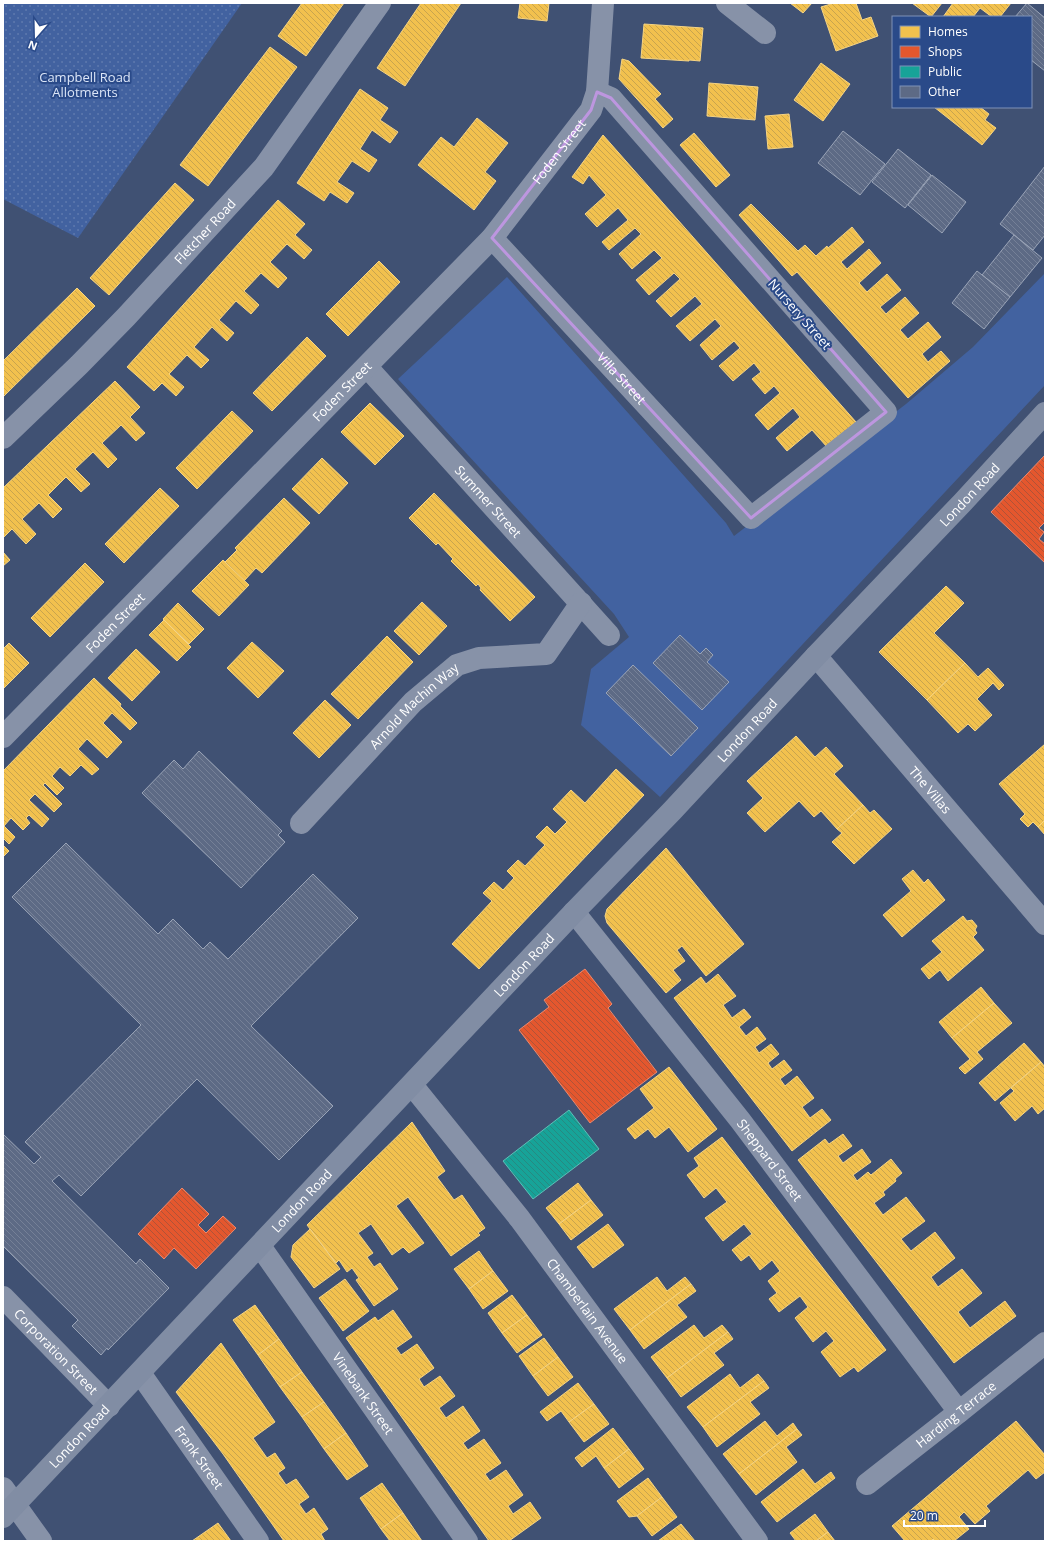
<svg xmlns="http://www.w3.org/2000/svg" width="1048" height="1544" font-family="'Open Sans',sans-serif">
	<defs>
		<pattern id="garden-dots" width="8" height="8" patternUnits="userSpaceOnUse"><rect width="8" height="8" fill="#4262a0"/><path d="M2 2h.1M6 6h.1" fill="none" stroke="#5e7aae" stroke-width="1.8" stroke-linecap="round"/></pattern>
		<pattern id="homes-back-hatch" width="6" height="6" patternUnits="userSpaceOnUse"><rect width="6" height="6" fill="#f2c14e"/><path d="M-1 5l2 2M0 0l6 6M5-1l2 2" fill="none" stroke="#c8a44e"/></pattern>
		<pattern id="shops-back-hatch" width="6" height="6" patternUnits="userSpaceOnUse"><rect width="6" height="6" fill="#e4572e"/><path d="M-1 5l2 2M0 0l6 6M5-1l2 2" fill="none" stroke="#af5338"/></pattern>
		<pattern id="public-back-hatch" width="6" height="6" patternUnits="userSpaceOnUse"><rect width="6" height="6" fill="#17a398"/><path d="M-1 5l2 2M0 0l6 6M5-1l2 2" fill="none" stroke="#278981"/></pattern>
		<pattern id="building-back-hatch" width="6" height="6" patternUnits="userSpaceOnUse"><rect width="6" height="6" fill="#5d6a85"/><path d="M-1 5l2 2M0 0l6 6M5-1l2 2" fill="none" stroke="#758097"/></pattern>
	</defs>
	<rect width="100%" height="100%" fill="#405173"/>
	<polygon fill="#4262a0" points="1045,273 1045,385 660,797 581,725 591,669 629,637 614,614 398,379 507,277 726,523 734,536 906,404 973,347"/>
	<polygon fill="url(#garden-dots)" points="3,3 242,3 78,238 3,199"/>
	<g fill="url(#homes-back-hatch)" stroke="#f6d483">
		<polygon points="302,3 344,3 306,56 278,36"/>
		<polygon points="421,3 461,3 405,86 377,68"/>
		<polygon points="520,3 549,3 547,21 518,18"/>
		<polygon points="790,3 812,3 803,13"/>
		<polygon points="834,3 856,3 862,20 871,17 878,36 836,51 821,7"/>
		<polygon points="912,3 942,3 931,17"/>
		<polygon points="953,3 1011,3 1000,17 992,17 980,8 973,17 943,17"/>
		<polygon points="644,24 703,28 700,61 689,60 689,61 641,58"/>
		<polygon points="270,47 297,67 208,186 180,165"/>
		<polygon points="622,59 629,61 661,94 655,99 673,119 663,128 619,79"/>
		<polygon points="821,63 850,84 823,121 794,100"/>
		<polygon points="709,83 758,87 755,120 707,116"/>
		<polygon points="360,89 388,108 380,120 398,132 390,143 372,130 360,149 377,160 369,172 352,161 337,182 354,193 347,203 330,192 324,201 297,183"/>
		<polygon points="934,107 980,107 989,114 985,120 996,128 982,145"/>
		<polygon points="789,114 793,147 768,149 765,116"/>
		<polygon points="477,118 508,143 485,172 496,181 474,210 418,165 441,137 454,147"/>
		<polygon points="694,133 730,175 716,187 680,145"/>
		<polygon points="603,135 856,422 827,447 812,430 787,451 776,438 800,417 793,408 768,430 755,415 780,393 774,386 765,394 752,379 761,372 754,363 733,381 719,366 740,348 734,341 712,360 700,345 721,326 715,319 690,341 676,326 702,304 695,296 671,317 656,301 680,279 674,273 649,295 636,280 662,258 654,250 632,269 619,254 641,234 635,228 609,250 602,242 628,220 618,208 597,227 585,214 606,195 589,175 583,184 572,177"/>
		<polygon points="175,183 194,200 109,295 90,278"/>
		<polygon points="278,200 305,224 295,235 312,250 304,259 287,244 270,262 287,278 278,288 261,273 244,291 259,305 251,314 236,301 219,320 234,333 227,341 212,327 194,347 209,360 201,368 187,355 169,374 184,387 176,396 162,383 154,391 127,367"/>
		<polygon points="751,204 798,251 805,245 816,256 827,246 828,248 852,227 864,242 841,262 847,269 869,249 881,263 859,283 867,292 887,274 901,290 880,307 886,314 905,297 919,313 900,330 908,339 928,322 941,337 922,354 928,362 941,351 950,361 908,398 797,272 792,276 739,215"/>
		<polygon points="379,261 400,282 348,336 326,314"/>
		<polygon points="77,288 95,306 3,397 3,361"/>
		<polygon points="307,337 326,356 272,411 253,393"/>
		<polygon points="115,381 140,407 130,417 145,433 136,441 121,425 102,443 117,459 108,468 93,452 75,469 90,484 81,492 66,477 48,495 62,509 53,518 39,503 22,519 36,534 26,544 12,529 3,538 3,488"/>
		<polygon points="370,403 404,436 375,465 341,432"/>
		<polygon points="232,411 253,431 197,489 176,468"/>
		<polygon points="322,458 348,483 319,514 292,489"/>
		<polygon points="160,488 179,506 124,563 105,544"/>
		<polygon points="434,493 535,597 510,621 480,590 481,588 478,584 476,586 451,561 453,559 438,543 436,545 409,518"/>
		<polygon points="284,498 310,523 262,573 256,568 244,581 225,562 237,550 235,548"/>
		<polygon points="3,552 10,560 3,566"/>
		<polygon points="223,560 249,585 219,616 192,591"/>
		<polygon points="85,563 104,582 50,637 31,618"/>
		<polygon points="946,586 964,603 934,633 965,663 927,700 879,652"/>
		<polygon points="422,602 447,626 419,655 394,631"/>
		<polygon points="178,603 204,629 189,644 163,619"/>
		<polygon points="164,620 191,647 177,661 149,635"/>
		<polygon points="387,636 413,662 358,719 331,694"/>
		<polygon points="252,642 284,671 258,698 227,668"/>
		<polygon points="9,643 29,663 3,689 3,649"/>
		<polygon points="136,649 160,672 132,701 108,678"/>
		<polygon points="965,663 978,677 988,668 1004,685 999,690 993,683 977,699 992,715 975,731 968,724 958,733 927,700"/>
		<polygon points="94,678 121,704 120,706 137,723 130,730 112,713 103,723 122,742 107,758 87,739 78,749 99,769 92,775 81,765 70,776 60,767 52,776 64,788 57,795 45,783 43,785 62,804 54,812 35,794 29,800 49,819 42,827 29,815 26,818 30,823 23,830 11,818 4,826 15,837 9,844 4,839 3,840 3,771"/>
		<polygon points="325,700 351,725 319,758 293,733"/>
		<polygon points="796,736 815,757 826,747 843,766 834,774 863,805 837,829 821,811 814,817 799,801 765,832 747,813 763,798 747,781"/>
		<polygon points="1045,744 1045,820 1038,827 1033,822 1028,827 1020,819 1025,814 999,784"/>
		<polygon points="616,769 644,795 479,969 452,944 492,901 483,893 494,882 503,890 514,878 507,871 518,860 525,866 545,845 536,837 547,826 555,834 567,822 553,809 571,790 585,803"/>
		<polygon points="863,805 870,813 874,810 892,829 854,864 832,842 842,833 837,829"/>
		<polygon points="1045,820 1045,835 1038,827"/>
		<polygon points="3,845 9,851 3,857"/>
		<polygon points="666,848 744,944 706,976 682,946 677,950 685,961 673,970 681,980 666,993 607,923 605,916 607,909"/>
		<polygon points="913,870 924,883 928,879 945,900 902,937 883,915 911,891 902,879"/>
		<polygon points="963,916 967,921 972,920 977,926 975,930 977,933 973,937 984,950 948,981 940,970 929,979 921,969 942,952 932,941"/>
		<polygon points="718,974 736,996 723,1005 732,1018 744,1009 751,1017 739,1027 746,1036 757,1027 766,1039 755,1047 759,1053 771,1044 779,1054 768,1063 772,1069 784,1060 792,1070 780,1079 785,1086 797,1076 814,1098 802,1107 810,1118 822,1109 831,1120 792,1151 674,998 701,977 706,984"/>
		<polygon points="981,987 994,1003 952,1038 939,1022"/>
		<polygon points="994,1003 1012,1023 977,1052 983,1059 965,1074 959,1068 970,1059 952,1038"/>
		<polygon points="1024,1043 1041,1062 995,1101 979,1083"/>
		<polygon points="1041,1062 1045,1067 1045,1108 1038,1114 1032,1106 1015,1121 1000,1103 1014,1091 1011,1088"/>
		<polygon points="669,1067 717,1129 688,1152 669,1127 655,1138 648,1129 635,1139 627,1129 654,1108 640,1089"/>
		<polygon points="412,1122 445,1171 437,1177 454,1200 462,1195 485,1228 478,1233 480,1235 451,1256 408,1197 396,1206 424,1243 409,1253 403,1247 392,1255 371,1224 358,1233 373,1253 367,1257 374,1267 380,1263 398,1289 374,1306 356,1280 359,1278 352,1268 347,1272 339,1260 336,1263 307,1225"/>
		<polygon points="843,1134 852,1146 838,1156 843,1163 862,1149 871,1162 853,1175 857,1181 868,1172 871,1175 891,1159 902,1173 895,1179 896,1181 883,1192 885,1195 874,1203 883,1215 906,1197 925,1221 901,1239 911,1251 935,1232 955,1258 931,1277 938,1287 962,1269 982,1293 958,1312 970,1328 1005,1301 1016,1316 954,1363 798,1160 825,1139 829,1144"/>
		<polygon points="722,1137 886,1350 858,1372 854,1367 840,1377 821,1352 834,1341 826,1331 813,1342 795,1318 808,1307 800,1296 779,1312 769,1299 777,1293 768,1281 780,1271 772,1260 760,1270 749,1255 741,1261 732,1250 752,1234 744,1224 723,1241 705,1218 727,1202 716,1188 704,1198 687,1175 699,1166 694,1158"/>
		<polygon points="578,1183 591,1200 559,1224 546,1208"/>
		<polygon points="591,1200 603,1215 571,1240 559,1224"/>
		<polygon points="608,1224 624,1245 593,1268 577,1247"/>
		<polygon points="310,1229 340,1269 314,1288 291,1257 293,1245"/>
		<polygon points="479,1251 493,1271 469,1289 454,1269"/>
		<polygon points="493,1271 508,1291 483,1309 469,1289"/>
		<polygon points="657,1277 667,1291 685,1277 691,1284 630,1330 614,1309"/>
		<polygon points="345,1279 369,1311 343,1331 319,1298"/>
		<polygon points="691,1284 696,1291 677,1305 687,1317 644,1349 630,1330"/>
		<polygon points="512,1295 527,1315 502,1333 488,1313"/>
		<polygon points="255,1305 279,1339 258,1355 233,1320"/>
		<polygon points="393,1310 412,1337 396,1348 401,1355 417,1344 434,1368 419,1379 424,1387 440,1376 455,1396 439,1408 446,1418 463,1406 480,1431 463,1443 468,1450 484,1439 501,1463 485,1474 490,1481 506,1470 523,1495 508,1506 513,1514 530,1502 541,1518 509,1541 489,1541 346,1338 375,1317 378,1321"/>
		<polygon points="527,1315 542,1335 517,1353 502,1333"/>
		<polygon points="694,1325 704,1338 722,1325 728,1332 667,1378 651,1357"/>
		<polygon points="728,1332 733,1339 714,1353 724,1365 681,1397 667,1378"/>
		<polygon points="544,1338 558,1357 533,1376 519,1356"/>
		<polygon points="279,1339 302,1372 280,1387 258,1355"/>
		<polygon points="221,1343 275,1422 253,1438 267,1458 275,1453 285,1468 278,1473 286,1485 296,1479 309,1497 299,1504 306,1514 314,1508 328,1529 321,1534 325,1541 284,1541 223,1454 176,1392"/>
		<polygon points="558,1357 573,1377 548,1396 533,1376"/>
		<polygon points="302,1372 324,1402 302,1417 280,1387"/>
		<polygon points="730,1374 740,1388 758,1374 764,1381 703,1427 687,1407"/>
		<polygon points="764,1381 769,1388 750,1402 760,1414 717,1447 703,1427"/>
		<polygon points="578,1383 594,1404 569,1422 561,1411 547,1421 540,1412"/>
		<polygon points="324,1402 346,1433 324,1449 302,1417"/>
		<polygon points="594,1404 609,1424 584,1442 569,1422"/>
		<polygon points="765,1421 777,1436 793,1423 797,1429 739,1474 723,1454"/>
		<polygon points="1016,1421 1045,1455 1045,1472 1036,1479 1028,1470 986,1506 990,1511 975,1524 964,1512 959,1517 969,1529 954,1541 935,1541 933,1539 931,1541 905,1541 892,1526"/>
		<polygon points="613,1428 629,1449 604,1468 596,1456 582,1467 575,1458"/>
		<polygon points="797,1429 802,1435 786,1447 797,1462 756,1495 739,1474"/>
		<polygon points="346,1433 368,1466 347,1480 324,1449"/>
		<polygon points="629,1449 644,1469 619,1488 604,1468"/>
		<polygon points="803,1469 815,1484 831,1472 835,1478 777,1522 761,1502"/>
		<polygon points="648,1478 662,1497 637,1516 629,1517 617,1501"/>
		<polygon points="382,1483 403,1513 381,1529 360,1498"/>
		<polygon points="662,1497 677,1517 652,1536 637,1516"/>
		<polygon points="403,1513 422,1541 390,1541 381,1529"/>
		<polygon points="815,1514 828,1532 816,1541 796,1541 790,1533"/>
		<polygon points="218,1523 231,1541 192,1541"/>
		<polygon points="681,1524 695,1541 658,1541"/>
		<polygon points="828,1532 835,1541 816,1541"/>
	</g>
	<g fill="url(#shops-back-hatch)" stroke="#ec896d">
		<polygon points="1045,455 1045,522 1039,528 1044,532 1039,539 1045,544 1045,563 991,512"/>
		<polygon points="585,969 612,1004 608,1008 657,1072 590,1123 519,1030 549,1007 544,1000"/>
		<polygon points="182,1188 209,1214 198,1225 206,1233 223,1216 236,1228 196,1269 174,1248 164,1259 138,1234"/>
	</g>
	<polygon fill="url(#public-back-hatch)" stroke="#5dbfb7" points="569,1110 599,1149 533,1199 503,1161"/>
	<g fill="url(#building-back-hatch)" stroke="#9aa4b7">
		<polygon points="1027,3 1045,18 1045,71 1031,60 1031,17 1015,17"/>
		<polygon points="843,131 885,164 860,195 818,163"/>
		<polygon points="898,149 931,175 905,208 872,182"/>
		<polygon points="1045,166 1045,235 1033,250 1000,224"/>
		<polygon points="932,175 966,202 942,233 908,205"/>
		<polygon points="1014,235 1042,258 1010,297 982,275"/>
		<polygon points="977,271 1010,297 984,329 952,303"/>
		<polygon points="680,635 700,654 706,648 713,655 707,662 729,682 702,710 653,663"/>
		<polygon points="633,665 698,728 671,756 606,693"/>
		<polygon points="199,751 282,831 278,835 285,842 241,888 142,793 174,760 183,769"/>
		<polygon points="66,843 158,934 173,919 203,949 210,942 228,959 313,874 358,918 251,1026 333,1106 279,1160 197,1079 81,1196 59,1175 52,1181 136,1264 140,1259 169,1288 108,1350 107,1348 101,1355 72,1326 78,1320 3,1246 3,1134 34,1164 41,1157 25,1142 141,1025 12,897"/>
	</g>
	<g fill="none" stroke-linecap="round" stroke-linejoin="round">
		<g stroke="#8792a8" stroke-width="22">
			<polyline points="727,3 765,33"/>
			<path id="s1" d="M492 238 751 518 886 412 611 98 597 92"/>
			<path id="s2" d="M367 367 609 635"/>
			<path id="s3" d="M3 438 79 365 126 317 264 167 380 3"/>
			<path id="s4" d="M816 656 1045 924"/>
			<path id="s5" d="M3 737 492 238 591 110 597 92 603 3"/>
			<path id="s6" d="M301 823 413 702 457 665 479 658 546 654 581 603"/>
			<path id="s7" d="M574 912 740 1120 959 1412"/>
			<path id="s8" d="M412 1085 520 1219 757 1541"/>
			<path id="s9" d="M260 1246 467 1541"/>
			<path id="s10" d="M3 1297 109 1406"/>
			<path id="s11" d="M140 1373 258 1541"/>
			<path id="s12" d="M867 1484 959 1412 1045 1343"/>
			<polyline points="3,1488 41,1541"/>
		</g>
		<path stroke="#818da4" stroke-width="22" id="s13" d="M3 1517 574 912 672 811 816 656 963 502 1045 413"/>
	</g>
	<path fill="none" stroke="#bd96df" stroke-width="3" stroke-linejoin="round" d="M597 92 611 98 886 412 751 518 492 238 591 110Z"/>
	<g text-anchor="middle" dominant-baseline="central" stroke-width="4" stroke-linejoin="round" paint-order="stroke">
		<g font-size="13" fill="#dbe5f7" stroke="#2a4a89">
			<text x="85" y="77">Campbell Road<tspan x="85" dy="15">Allotments</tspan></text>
		</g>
		<g font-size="13" fill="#fff" stroke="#2a4a89">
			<text stroke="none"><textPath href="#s5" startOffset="808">Foden Street</textPath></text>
			<text stroke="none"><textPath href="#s3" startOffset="289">Fletcher Road</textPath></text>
			<text transform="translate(800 314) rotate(49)">Nursery Street</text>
			<text stroke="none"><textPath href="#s1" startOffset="191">Villa Street</textPath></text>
			<text stroke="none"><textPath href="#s5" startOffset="484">Foden Street</textPath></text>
			<text stroke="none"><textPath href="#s13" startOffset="1407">London Road</textPath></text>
			<text stroke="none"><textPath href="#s2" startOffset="181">Summer Street</textPath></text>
			<text stroke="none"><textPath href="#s5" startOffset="160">Foden Street</textPath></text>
			<text stroke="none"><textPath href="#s6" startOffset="163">Arnold Machin Way</textPath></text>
			<text stroke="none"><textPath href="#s13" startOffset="1083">London Road</textPath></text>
			<text stroke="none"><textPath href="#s4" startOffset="176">The Villas</textPath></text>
			<text stroke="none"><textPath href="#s13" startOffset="759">London Road</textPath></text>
			<text stroke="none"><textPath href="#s7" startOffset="316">Sheppard Street</textPath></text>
			<text stroke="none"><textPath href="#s13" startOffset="435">London Road</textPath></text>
			<text stroke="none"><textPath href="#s8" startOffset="286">Chamberlain Avenue</textPath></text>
			<text stroke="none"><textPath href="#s10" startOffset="76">Corporation Street</textPath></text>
			<text stroke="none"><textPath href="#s9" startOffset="180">Vinebank Street</textPath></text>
			<text stroke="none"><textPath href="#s12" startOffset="113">Harding Terrace</textPath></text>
			<text stroke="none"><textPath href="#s13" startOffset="111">London Road</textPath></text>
			<text stroke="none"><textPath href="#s11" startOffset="103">Frank Street</textPath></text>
		</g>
	</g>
	<rect width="1048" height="1544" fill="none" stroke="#ffffff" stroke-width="8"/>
	<rect x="892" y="16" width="140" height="92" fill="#2a4a89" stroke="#7f92b8"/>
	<rect x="900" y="26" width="20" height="12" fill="#f2c14e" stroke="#7f92b8"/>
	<text x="928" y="36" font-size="12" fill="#ffffff">Homes</text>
	<rect x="900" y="46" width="20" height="12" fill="#e4572e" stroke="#7f92b8"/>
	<text x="928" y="56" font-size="12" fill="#ffffff">Shops</text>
	<rect x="900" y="66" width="20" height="12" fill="#17a398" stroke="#7f92b8"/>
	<text x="928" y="76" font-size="12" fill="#ffffff">Public</text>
	<rect x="900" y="86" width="20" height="12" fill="#5d6a85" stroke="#7f92b8"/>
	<text x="928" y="96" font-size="12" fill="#ffffff">Other</text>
	<g transform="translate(36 36) rotate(200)" stroke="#2a4a89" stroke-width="3" paint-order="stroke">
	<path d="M0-3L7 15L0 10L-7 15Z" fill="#ffffff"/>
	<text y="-6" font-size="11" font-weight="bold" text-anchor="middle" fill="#ffffff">N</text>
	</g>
	<path d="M904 1520v6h81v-6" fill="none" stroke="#ffffff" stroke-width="2"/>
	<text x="910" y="1520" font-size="12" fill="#ffffff" stroke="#2a4a89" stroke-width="3" paint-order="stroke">20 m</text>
</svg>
